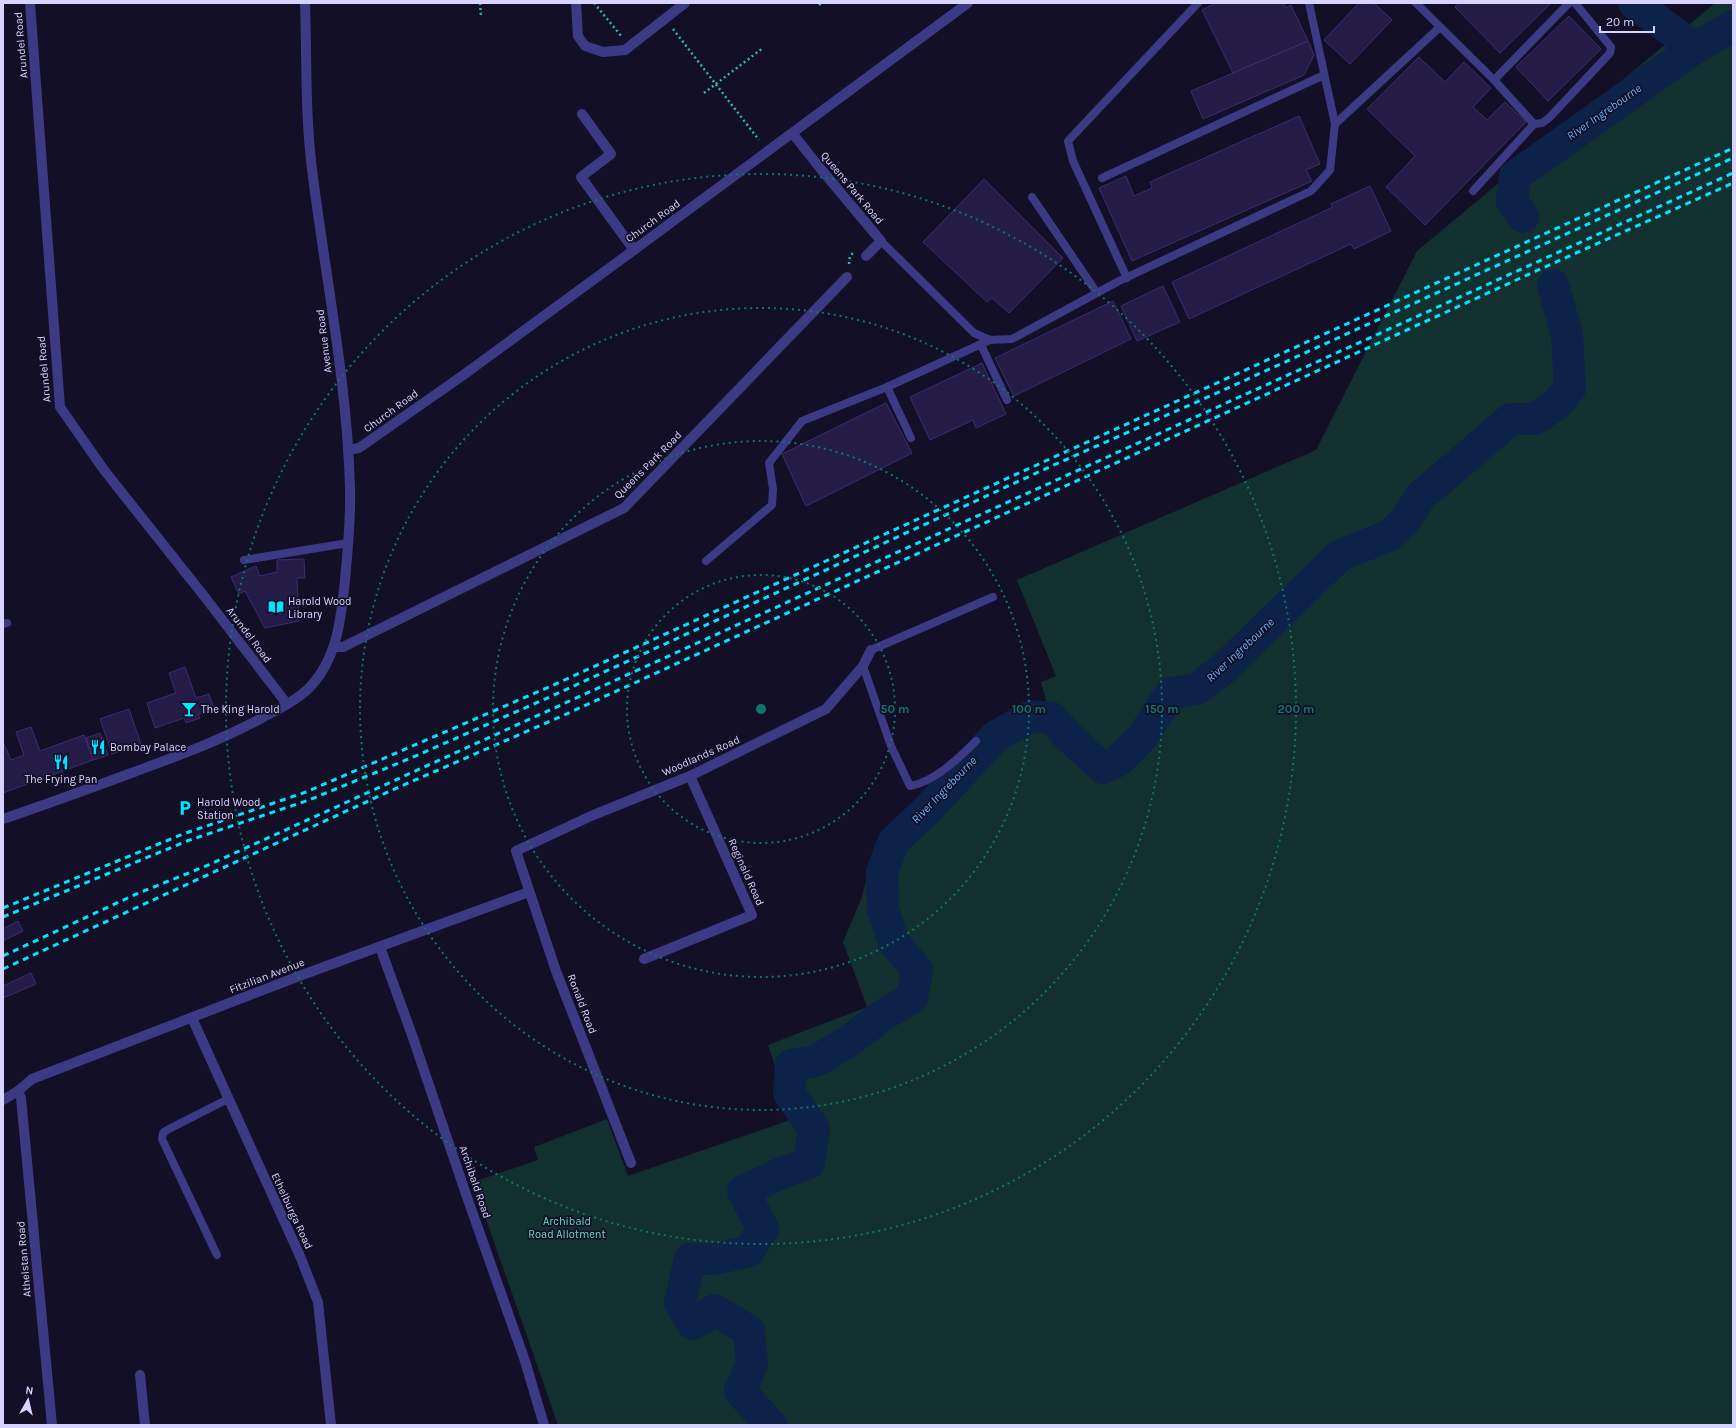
<svg xmlns="http://www.w3.org/2000/svg" width="1736" height="1428" font-family="Karla,sans-serif">
	<rect width="100%" height="100%" fill="#130f26"/>
	<polygon fill="#12302f" points="1715,3 1733,3 1733,1425 558,1425 473,1182 538,1160 534,1147 607,1119 628,1176 793,1119 768,1045 867,1007 843,942 861,899 880,833 999,725 1025,709 1047,704 1041,682 1056,676 1017,580 1316,450 1417,251"/>
	<g fill="none" stroke-linecap="round" stroke-linejoin="round">
		<g stroke="#0c2248" stroke-width="32">
			<polyline points="1634,3 1695,48"/>
			<polyline points="1523,217 1512,201 1515,176 1695,48 1733,26"/>
			<polyline points="771,1425 740,1391 752,1364 749,1331 715,1310 693,1324 680,1303 690,1259 715,1259 749,1251 763,1229 743,1191 782,1173 809,1163 814,1129 789,1093 791,1065 816,1061 849,1041 883,1015 912,998 917,970 893,941 883,909 882,872 893,842 926,811 996,736 1032,716 1052,718 1068,736 1103,768 1118,761 1142,737 1171,693 1197,689 1223,669 1339,556 1388,536 1404,522 1421,496 1511,419 1535,419 1558,403 1570,388 1567,335 1553,285"/>
		</g>
	</g>
	<g fill="#241b47" stroke="#3b2d73">
		<polygon points="1216,3 1283,3 1286,8 1291,5 1308,41 1233,73 1202,10"/>
		<polygon points="1359,3 1374,3 1392,20 1350,64 1324,40"/>
		<polygon points="1459,3 1551,3 1500,53 1455,7"/>
		<polygon points="1569,16 1601,49 1548,101 1516,67"/>
		<polygon points="1308,41 1314,55 1304,75 1203,119 1191,91"/>
		<polygon points="1419,57 1445,82 1464,62 1491,88 1473,107 1487,120 1505,102 1526,122 1425,225 1386,187 1415,156 1367,109"/>
		<polygon points="1299,116 1320,164 1306,170 1312,181 1132,261 1099,188 1126,176 1134,196 1152,188 1150,182"/>
		<polygon points="984,179 1063,258 1009,313 992,298 987,302 923,242"/>
		<polygon points="1370,186 1391,231 1354,249 1351,244 1189,319 1172,282 1333,207 1331,204"/>
		<polygon points="1163,286 1180,322 1137,341 1121,306"/>
		<polygon points="1113,301 1131,339 1014,396 995,358"/>
		<polygon points="982,363 1006,414 976,428 973,420 930,440 910,397"/>
		<polygon points="886,403 912,453 806,506 782,454"/>
		<polygon points="304,559 305,578 297,578 299,621 265,628 245,591 239,594 231,577 256,566 260,576 277,572 277,560"/>
		<polygon points="185,667 196,698 209,694 214,709 198,714 200,718 186,723 184,718 155,728 147,703 176,693 169,673"/>
		<polygon points="129,709 141,744 112,754 100,719"/>
		<polygon points="31,727 40,751 84,735 93,760 3,793 3,742 11,760 24,755 16,732"/>
		<polygon points="100,733 108,755 94,760 86,738"/>
		<polygon points="18,921 23,931 3,941 3,929"/>
		<polygon points="31,973 36,984 3,998 3,986"/>
	</g>
	<g fill="none" stroke-linecap="round" stroke-linejoin="round">
		<g stroke="#2fb8b0" stroke-width="2.5" stroke-dasharray="2 3" stroke-linecap="butt">
			<polyline points="480,3 481,16"/>
			<polyline points="594,3 622,37"/>
			<polyline points="819,5 821,3"/>
			<polyline points="673,29 759,140"/>
			<polyline points="704,93 763,48"/>
			<polyline points="849,264 850,256 853,253"/>
		</g>
		<g stroke="#3d3a85" stroke-width="8">
			<polyline points="1416,3 1494,80 1534,124"/>
			<polyline points="1494,80 1569,3"/>
			<polyline points="1335,124 1440,27"/>
			<polyline points="1102,178 1324,75"/>
			<polyline points="1473,191 1534,124 1542,123 1549,118 1610,53 1611,47 1575,3"/>
			<polyline points="1032,197 1097,293"/>
			<polyline points="881,241 974,333 990,340 1012,339 1119,281 1311,191 1330,170 1335,124 1309,3"/>
			<polyline points="1127,278 1073,161 1068,141 1198,3"/>
			<polyline points="981,345 1007,400"/>
			<polyline points="887,387 911,438"/>
			<polyline points="244,560 348,543"/>
			<polyline points="706,561 772,505 773,489 769,463 802,421 887,387 990,340"/>
			<polyline points="3,624 7,623"/>
			<polyline points="871,650 993,597"/>
			<path d="M863 666 891 746 910 786C934 782 959 758 976 741"/>
			<polyline points="217,1255 162,1139 163,1133 167,1130 228,1099"/>
		</g>
		<g stroke="#3d3a85" stroke-width="10">
			<polyline points="30,3 60,407 104,470 204,596 287,704"/>
			<polyline points="576,3 578,36 585,46 603,52 625,50 685,3"/>
			<polyline points="582,114 611,154 581,177 634,250"/>
			<polyline points="793,134 820,168 881,241 866,256"/>
			<polyline points="334,647 343,647 624,508 847,277"/>
			<polyline points="380,947 412,1035 468,1200 525,1361 544,1425"/>
			<polyline points="644,959 752,915 690,776"/>
			<polyline points="192,1018 300,1256 318,1302 331,1425"/>
			<polyline points="18,1091 21,1098 52,1425"/>
			<polyline points="3,1100 18,1091 32,1079 302,975 529,892"/>
			<polyline points="631,1163 556,971 516,851 591,816 690,776 826,709 863,666 871,650"/>
			<polyline points="140,1375 145,1425"/>
		</g>
		<g stroke="#3d3a85" stroke-width="10">
			<polyline points="348,450 359,448 462,376 634,250 968,3"/>
			<path d="M3 819C47 804 91 788 134 772 177 756 219 741 258 720 274 711 293 703 307 690 337 661 341 620 345 580 348 549 351 518 350 487 347 380 325 275 312 169 305 114 307 58 305 3"/>
		</g>
		<g stroke="#00e5ff" stroke-width="3" stroke-dasharray="6 5" stroke-linecap="butt">
			<polyline points="3,908 183,834 306,792 549,687 1733,148"/>
			<polyline points="3,917 187,841 309,800 411,758 552,696 1056,464 1217,393 1733,158"/>
			<polyline points="3,956 134,895 206,866 1733,173"/>
			<polyline points="3,969 390,791 562,716 1536,271 1733,183"/>
		</g>
	</g>
	<g fill="none" stroke="#0f766e" stroke-width="2" stroke-dasharray="2 4">
		<circle cx="761" cy="709" r="134"/>
		<circle cx="761" cy="709" r="268"/>
		<circle cx="761" cy="709" r="401"/>
		<circle cx="761" cy="709" r="535"/>
	</g>
	<defs>
		<symbol id="library-bare" viewBox="-9 -9 18 18"><path d="M-6-4Q-3-5.5-.7-3.5V5Q-3 3-6 4ZM6-4Q3-5.5 .7-3.5V5Q3 3 6 4Z" fill="#00e5ff" stroke="#130f26" stroke-width="2.5" paint-order="stroke"/></symbol>
		<symbol id="bar-bare" viewBox="-9 -9 18 18"><path d="M-6-5H6L.8 .8V4.5H3.5V6h-7V4.5H-.8V.8Z" fill="#00e5ff" stroke="#130f26" stroke-width="2.5" paint-order="stroke"/></symbol>
		<symbol id="restaurant-bare" viewBox="-9 -9 18 18"><path d="M-5-6h1v4h1v-4h1v4h1v-4h1v5L-1.5 .5V6h-2V.5L-5-1ZM5-6V6H3V1.5H1.5Q1.5-4 5-6Z" fill="#00e5ff" stroke="#130f26" stroke-width="2.5" paint-order="stroke"/></symbol>
		<symbol id="parking-bare" viewBox="-9 -9 18 18"><path d="M-3.5-5.5H1a3.5 3.5 0 0 1 0 7H-1V5.5H-3.5ZM-1-3.4V-.6H.8a1.4 1.4 0 0 0 0-2.8Z" fill="#00e5ff" stroke="#130f26" stroke-width="2.5" paint-order="stroke"/></symbol>
	</defs>
	<g fill-rule="evenodd">
		<use href="#library-bare" x="265" y="596" width="22" height="22"/>
		<use href="#bar-bare" x="178" y="698" width="22" height="22"/>
		<use href="#restaurant-bare" x="87" y="736" width="22" height="22"/>
		<use href="#restaurant-bare" x="50" y="751" width="22" height="22"/>
		<use href="#parking-bare" x="174" y="797" width="22" height="22"/>
	</g>
	<g text-anchor="middle" dominant-baseline="central" stroke-width="3.5" stroke-linejoin="round" paint-order="stroke">
		<g font-size="11" fill="#d9d4ff" stroke="#130f26">
			<text transform="translate(21 45) rotate(-95)">Arundel Road</text>
			<text transform="translate(852 188) rotate(50)">Queens Park Road</text>
			<text transform="translate(653 221) rotate(-36)">Church Road</text>
			<text transform="translate(324 341) rotate(-97)">Avenue Road</text>
			<text transform="translate(44 369) rotate(-95)">Arundel Road</text>
			<text transform="translate(391 411) rotate(-36)">Church Road</text>
			<text transform="translate(648 465) rotate(-45)">Queens Park Road</text>
			<text transform="translate(249 635) rotate(53)">Arundel Road</text>
			<text transform="translate(701 756) rotate(-24)">Woodlands Road</text>
			<text transform="translate(746 872) rotate(66)">Reginald Road</text>
			<text transform="translate(267 976) rotate(-21)">Fitzilian Avenue</text>
			<text transform="translate(582 1004) rotate(69)">Ronald Road</text>
			<text transform="translate(475 1182) rotate(71)">Archibald Road</text>
			<text transform="translate(292 1211) rotate(65)">Ethelburga Road</text>
			<text transform="translate(24 1259) rotate(-95)">Athelstan Road</text>
		</g>
		<g font-size="11" fill="#d9d4ff" stroke="#130f26" text-anchor="start">
			<text x="288" y="601">Harold Wood<tspan x="288" dy="13">Library</tspan></text>
			<text x="201" y="709">The King Harold</text>
			<text x="110" y="747">Bombay Palace</text>
			<text x="61" y="779" text-anchor="middle">The Frying Pan</text>
			<text x="197" y="802">Harold Wood<tspan x="197" dy="13">Station</tspan></text>
		</g>
		<g font-size="11" fill="#5fe0c0" stroke="#130f26">
			<text x="567" y="1221">Archibald<tspan x="567" dy="13">Road Allotment</tspan></text>
		</g>
		<g font-size="12" font-style="italic" fill="#62b6ff" stroke="#130f26">
			<text transform="translate(1604 112) rotate(-35)">River Ingrebourne</text>
			<text transform="translate(1240 650) rotate(-43)">River Ingrebourne</text>
			<text transform="translate(944 790) rotate(-46)">River Ingrebourne</text>
		</g>
	</g>
	<circle cx="761" cy="709" r="6" fill="#0f766e" stroke="#130f26" stroke-width="2"/>
	<g font-size="12" text-anchor="middle" font-weight="bold" fill="#0f766e" stroke="#130f26" stroke-width="3.5" stroke-linejoin="round" paint-order="stroke">
		<text x="895" y="713">50 m</text>
		<text x="1029" y="713">100 m</text>
		<text x="1162" y="713">150 m</text>
		<text x="1296" y="713">200 m</text>
	</g>
	<rect width="1736" height="1428" fill="none" stroke="#d9d4ff" stroke-width="8"/>
	<g transform="translate(28 1400) rotate(8)" stroke="#130f26" stroke-width="3" paint-order="stroke">
	<path d="M0-3L7 15L0 10L-7 15Z" fill="#d9d4ff"/>
	<text y="-6" font-size="11" font-weight="bold" text-anchor="middle" fill="#d9d4ff">N</text>
	</g>
	<path d="M1600 26v6h54v-6" fill="none" stroke="#d9d4ff" stroke-width="2"/>
	<text x="1606" y="26" font-size="12" fill="#d9d4ff" stroke="#130f26" stroke-width="3" paint-order="stroke">20 m</text>
</svg>
